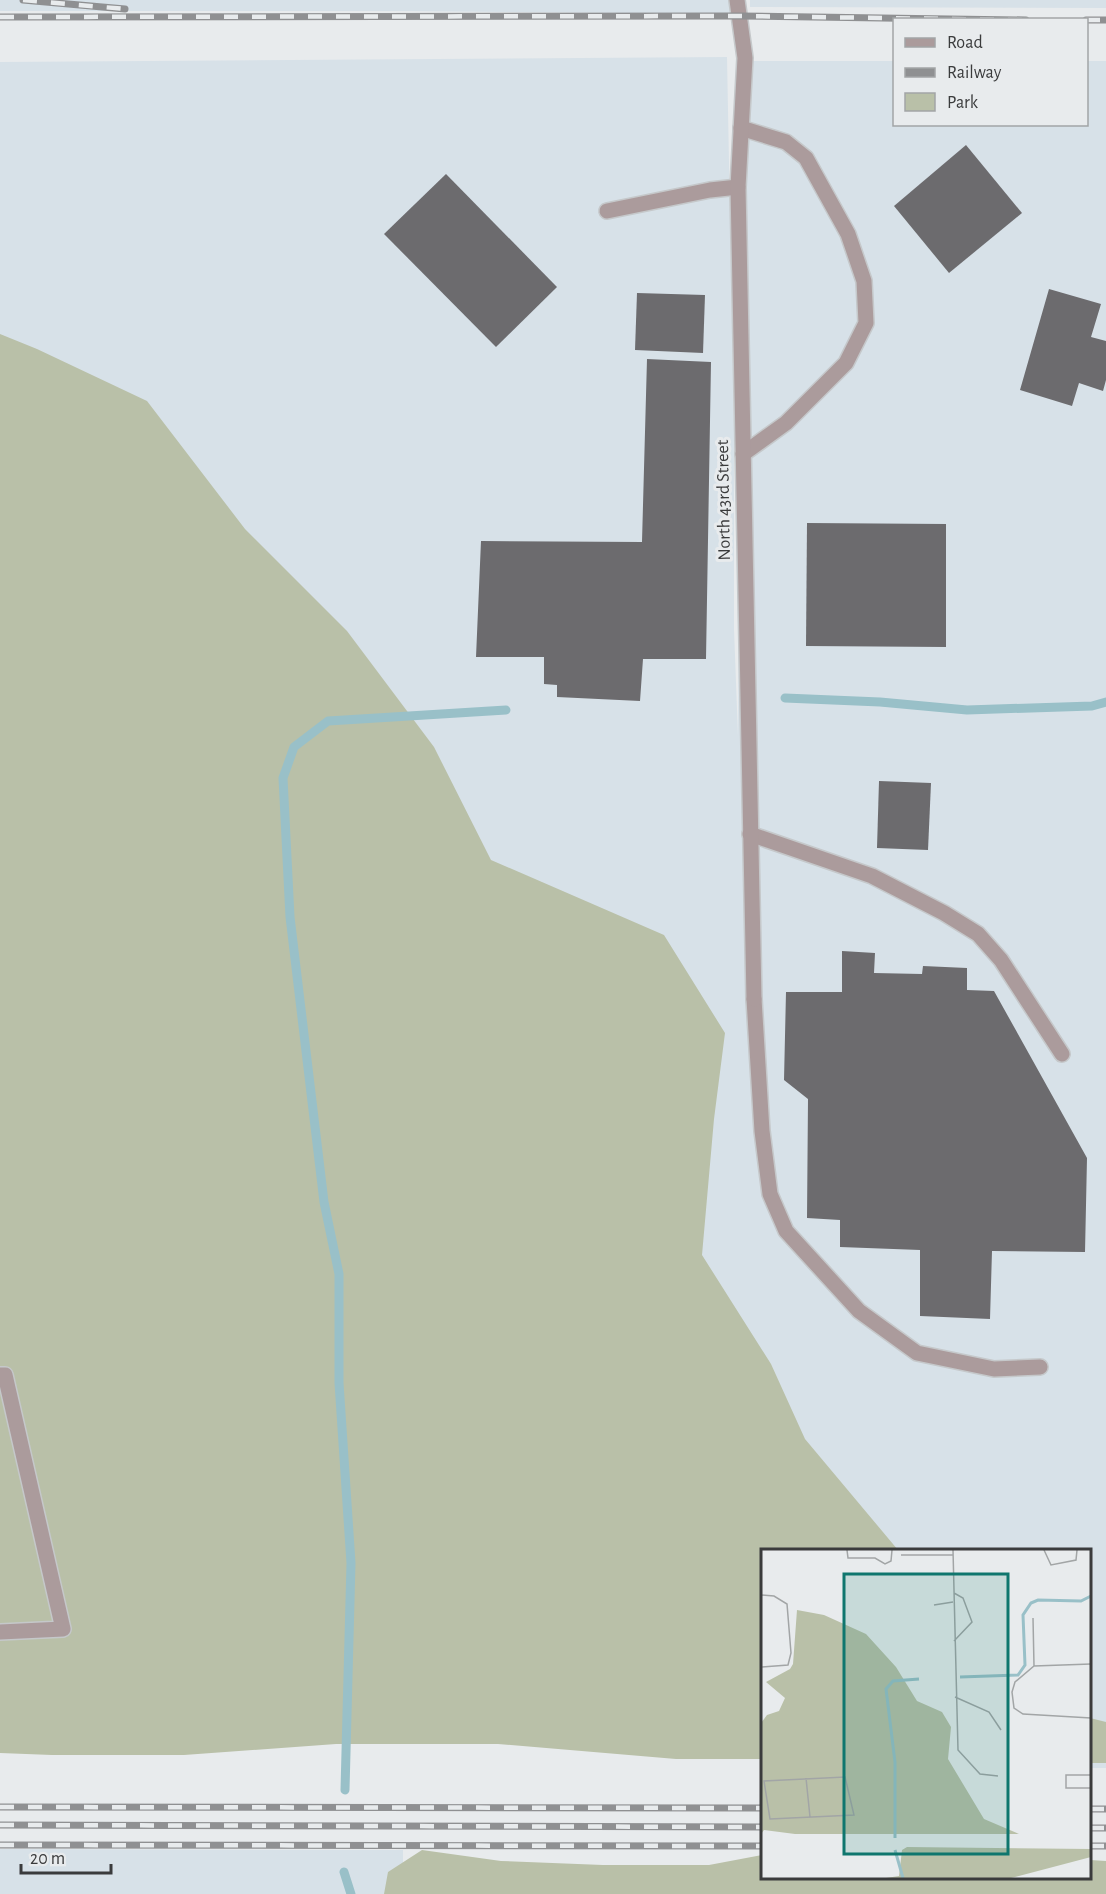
<svg xmlns="http://www.w3.org/2000/svg" width="1106" height="1894" font-family="'Alegreya Sans',sans-serif">
	<rect width="100%" height="100%" fill="#e8ebed"/>
	<g fill="#d7e1e8">
		<polygon points="0,0 734,0 734,14 407,11 0,11"/>
		<polygon points="750,0 1106,0 1106,8 750,7"/>
		<polygon points="727,57 734,426 734,629 738,736 742,61 894,61 894,124 1086,124 1087,61 1106,61 1106,1768 1090,1768 1090,1550 814,1550 0,583 0,62"/>
		<polygon points="0,1849 403,1850 403,1894 0,1894"/>
	</g>
	<g fill="#b9c0a8">
		<polygon points="0,334 37,349 147,401 245,529 347,631 434,747 491,860 664,935 725,1033 714,1119 702,1255 771,1364 805,1439 898,1550 762,1550 762,1759 676,1759 498,1744 336,1744 184,1755 52,1755 0,1753"/>
		<polygon points="1090,1718 1106,1722 1106,1763 1090,1763"/>
		<polygon points="422,1850 501,1861 603,1865 709,1865 762,1855 762,1878 1090,1878 1090,1860 1106,1861 1106,1894 384,1894 388,1872"/>
	</g>
	<g fill="none" stroke-linecap="round" stroke-linejoin="round">
		<g stroke="#99c0c8" stroke-width="9">
			<polyline points="785,698 880,702 967,710 1092,706 1106,702"/>
			<polyline points="345,1790 351,1563 339,1383 339,1274 324,1202 290,917 283,778 294,747 328,721 506,710"/>
			<polyline points="344,1872 351,1894"/>
		</g>
	</g>
	<g fill="#6c6b6e">
		<polygon points="966,145 1022,213 949,273 894,206"/>
		<polygon points="446,174 557,287 496,347 384,234"/>
		<polygon points="1049,289 1101,304 1091,337 1106,341 1106,380 1103,391 1079,383 1072,406 1020,390"/>
		<polygon points="637,293 705,295 703,353 635,350"/>
		<polygon points="647,359 711,362 706,659 643,659 640,701 557,697 557,685 544,684 544,657 476,657 481,541 642,542"/>
		<polygon points="807,523 946,524 946,647 806,646"/>
		<polygon points="879,781 931,783 928,850 877,848"/>
		<polygon points="842,951 875,953 874,973 922,974 923,966 967,968 967,990 994,991 1087,1158 1085,1252 992,1251 990,1319 920,1316 920,1250 840,1247 840,1220 807,1218 808,1099 784,1080 786,992 842,992"/>
	</g>
	<g fill="none" stroke-linecap="round" stroke-linejoin="round">
		<defs>
			<g id="lane">
				<polyline points="741,128 786,142 806,158 848,234 864,281 866,323 846,363 786,423 743,454"/>
				<polyline points="607,211 710,190 738,187"/>
				<polyline points="750,834 872,876 944,913 978,934 1001,960 1062,1054"/>
				<polyline points="754,999 762,1131 770,1194 786,1231 859,1311 917,1353 994,1369 1040,1367"/>
				<polyline points="0,1375 5,1375 63,1629 0,1632"/>
			</g>
			<polyline id="street" points="737,0 745,58 738,187 754,999"/>
		</defs>
		<use href="#lane" stroke="#c5c8ca" stroke-width="18"/>
		<use href="#street" stroke="#c5c8ca" stroke-width="18"/>
		<use href="#lane" stroke="#ab9b9c" stroke-width="15"/>
		<use href="#street" stroke="#ab9b9c" stroke-width="15"/>
		<defs>
			<g id="rail">
				<polyline points="23,0 125,9"/>
				<polyline points="0,17 739,16 1026,20"/>
				<polyline points="1086,20 1106,20"/>
				<polyline points="0,1807 762,1808"/>
				<polyline points="1090,1809 1106,1809"/>
				<polyline points="0,1825 762,1827"/>
				<polyline points="1090,1828 1106,1828"/>
				<polyline points="0,1845 762,1846"/>
				<polyline points="1090,1846 1106,1846"/>
			</g>
		</defs>
		<use href="#rail" stroke="#8f9092" stroke-width="7"/>
		<use href="#rail" stroke="#e8ebed" stroke-width="4.5" stroke-dasharray="14" stroke-linecap="butt"/>
	</g>
	<g text-anchor="middle" dominant-baseline="central" stroke-width="6" stroke-linejoin="round" paint-order="stroke">
		<g font-size="18" fill="#3a3b3c" stroke="#e8ebed">
			<text transform="translate(724 500) rotate(-91)">North 43rd Street</text>
		</g>
	</g>
	<g transform="translate(761 1549)">
		<rect width="330" height="330" fill="#e8ebed"/>
		<path d="M36 61 63 66 105 85 135 118 156 152 181 163 190 178 187 210 223 270 258 285H34L3 281 0 285V174L6 166 18 162 24 149 5 133 29 120 32 115ZM146 298 330 300V308L250 329H125L138 327 141 301Z" fill="#b9c0a8"/>
		<path fill="none" stroke="#99c0c8" stroke-width="3" d="M199 128 257 126 264 116 262 66 270 54 277 51 320 52 330 47M134 289V213L125 140 132 132 158 130M134 301 142 329"/>
		<path fill="none" stroke="#a2a5a6" stroke-width="1.5" d="M86 1 87 9H114L124 15 130 12 131 1M192 1 197 201 219 225 237 227M283 1 290 16 315 11 316 1M140 6H192M193 44 202 49 211 73 193 92M0 46 13 47 26 55 30 104 27 116 0 118M173 56 192 53M272 69 273 117M330 115 273 117 254 133 251 143 253 159 262 165 330 169M194 148 228 163 240 181M330 226H305V239H330M84 228 93 266 9 270 3 232ZM45 229 49 268"/>
		<path fill="#0f766e" fill-opacity="0.15" stroke="#0f766e" stroke-width="3" d="M83 25H247V305H83Z"/>
		<rect width="330" height="330" fill="none" stroke="#3a3b3c" stroke-width="3"/>
	</g>
	<rect x="893" y="18" width="195" height="108" fill="#e8ebed" stroke="#a2a5a6" stroke-width="1.5"/>
	<rect x="905" y="38" width="30" height="9" fill="#ab9b9c" stroke="#a2a5a6" stroke-width="1.5"/>
	<text x="947" y="48" font-size="18" fill="#3a3b3c">Road</text>
	<rect x="905" y="68" width="30" height="9" fill="#8f9092" stroke="#a2a5a6" stroke-width="1.5"/>
	<text x="947" y="78" font-size="18" fill="#3a3b3c">Railway</text>
	<rect x="905" y="93" width="30" height="18" fill="#b9c0a8" stroke="#a2a5a6" stroke-width="1.5"/>
	<text x="947" y="108" font-size="18" fill="#3a3b3c">Park</text>
	<path d="M21 1864v9h90v-9" fill="none" stroke="#3a3b3c" stroke-width="3"/>
	<text x="30" y="1864" font-size="18" fill="#3a3b3c" stroke="#e8ebed" stroke-width="4.5" paint-order="stroke">20 m</text>
</svg>
